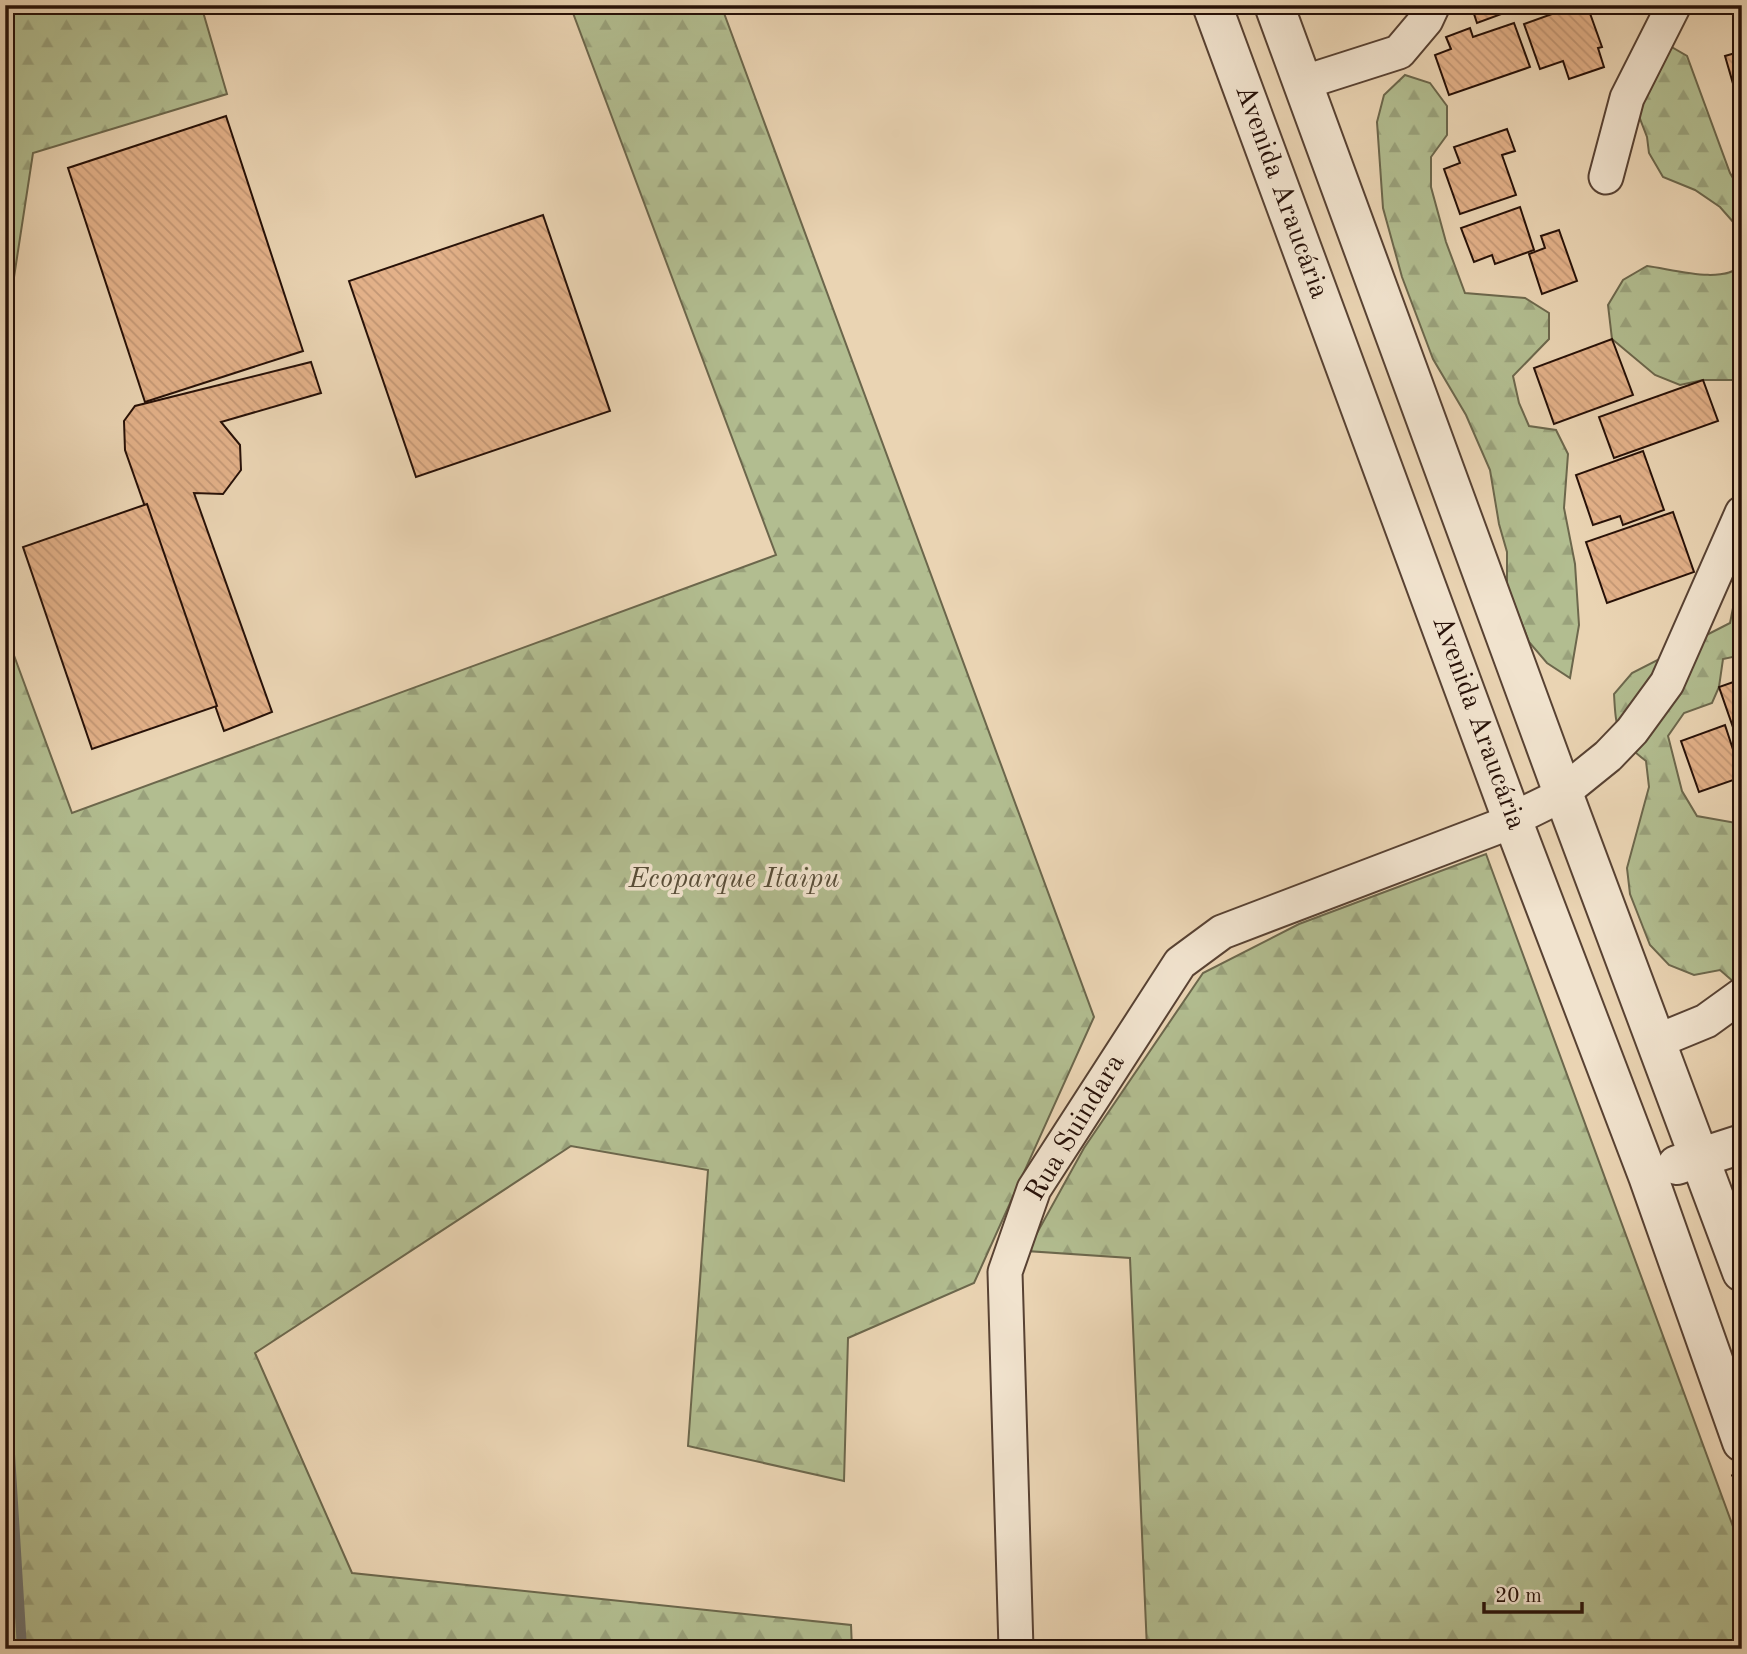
<svg xmlns="http://www.w3.org/2000/svg" width="1747" height="1654" font-family="'Old Standard TT',serif">
	<defs>
		<pattern id="forest-firs" width="22" height="20" patternUnits="userSpaceOnUse" patternTransform="scale(1.75)"><rect width="22" height="20" fill="#b2bd90"/><path d="M5 1l3.5 6h-7zM16 11l3.5 6h-7z" fill="#99a17b"/></pattern>
		<pattern id="building-back-hatch" width="6" height="6" patternUnits="userSpaceOnUse" patternTransform="scale(1.75)"><rect width="6" height="6" fill="#e3b189"/><path d="M-1 5l2 2M0 0l6 6M5-1l2 2" fill="none" stroke="#c39775"/></pattern>
	</defs>
	<rect width="100%" height="100%" fill="#ead4b3"/>
	<filter id="stains"><feTurbulence type="fractalNoise" baseFrequency=".00286" numOctaves="4"/><feColorMatrix values="0 0 0 0 .2 0 0 0 0 .09 0 0 0 0 .02 0 0 0 .5 -.17"/></filter>
	<radialGradient id="worn" r=".72"><stop offset=".6" stop-color="#630" stop-opacity="0"/><stop offset="1" stop-color="#630" stop-opacity=".3"/></radialGradient>
	<g fill="url(#forest-firs)" stroke="#6c674c" stroke-width="2">
		<polygon points="5,5 201,5 227,94 33,153 5,336"/>
		<polygon points="570,5 721,5 1094,1017 974,1283 848,1338 844,1481 688,1446 708,1170 571,1146 255,1353 352,1573 851,1625 852,1649 5,1649 5,631 72,813 776,555"/>
		<polygon points="1663,42 1687,56 1730,173 1742,193 1742,232 1720,207 1695,190 1663,177 1649,153 1647,137 1637,111"/>
		<polygon points="1405,75 1430,83 1447,106 1447,135 1431,157 1431,187 1446,242 1465,293 1525,298 1549,313 1549,339 1513,376 1519,403 1529,426 1556,430 1568,454 1564,508 1575,564 1579,625 1570,678 1547,663 1529,642 1507,585 1507,552 1499,524 1490,470 1466,415 1433,359 1402,277 1383,208 1377,122 1384,95"/>
		<path d="M1742 265V380H1703L1680 385 1655 375 1612 339 1608 305 1623 280 1647 266C1672 269 1722 285 1742 265Z"/>
		<path d="M1733 608 1742 623V655L1723 659 1719 687 1712 703 1684 713 1668 736 1682 791 1697 816 1742 824V989L1720 970 1694 975 1669 965 1650 945 1630 894 1627 868 1649 787 1646 761C1617 739 1616 731 1614 694L1632 673 1730 623Z"/>
		<polygon points="1486,854 1742,1551 1742,1649 1147,1649 1130,1258 1027,1251 1084,1148 1203,973 1299,924"/>
	</g>
	<g fill="none" stroke-linecap="round" stroke-linejoin="round">
		<polyline stroke="#6e7372" stroke-width="10" points="5,1373 22,1649"/>
	</g>
	<g fill="url(#building-back-hatch)" stroke="#271108" stroke-width="2">
		<polygon points="1471,5 1526,5 1477,23"/>
		<polygon points="1577,5 1587,5 1602,47 1598,48 1604,67 1569,79 1563,61 1540,69 1524,24"/>
		<polygon points="1514,23 1530,67 1449,95 1435,55 1451,49 1446,37 1470,28 1473,37"/>
		<polygon points="1742,51 1742,85 1734,87 1725,56"/>
		<polygon points="226,116 303,351 145,402 68,168"/>
		<polygon points="1507,129 1515,151 1502,155 1516,195 1460,214 1444,169 1460,163 1454,147"/>
		<polygon points="1520,207 1534,250 1495,264 1492,255 1474,262 1461,228"/>
		<polygon points="543,215 610,411 416,477 349,281"/>
		<polygon points="1559,230 1577,281 1542,294 1529,254 1545,248 1541,236"/>
		<polygon points="1612,339 1633,395 1554,424 1534,368"/>
		<polygon points="311,362 321,393 221,422 240,445 241,470 223,494 194,493 272,712 224,731 125,450 124,421 135,406"/>
		<polygon points="1703,380 1718,421 1614,458 1599,417"/>
		<polygon points="1643,451 1664,510 1623,525 1620,516 1593,525 1576,475"/>
		<polygon points="147,504 217,706 92,749 23,547"/>
		<polygon points="1673,512 1694,572 1607,603 1586,542"/>
		<polygon points="1742,679 1742,731 1735,733 1719,687"/>
		<polygon points="1725,725 1742,777 1699,792 1681,741"/>
	</g>
	<g fill="none" stroke-linecap="round" stroke-linejoin="round">
		<defs>
			<g id="minor">
				<polyline points="1302,83 1399,52 1426,20 1433,5"/>
				<polyline points="1606,177 1627,98 1674,5"/>
				<polyline points="1655,1042 1706,1021 1742,995"/>
				<polyline points="1016,1649 1005,1272 1034,1189 1180,963 1222,932 1495,828 1556,798 1608,756 1632,731 1667,683 1742,513"/>
			</g>
			<g id="tertiary">
				<polyline points="1212,5 1512,819 1648,1176 1742,1442"/>
				<polyline points="1274,5 1563,793 1742,1272"/>
				<polyline points="1677,1165 1742,1144"/>
			</g>
		</defs>
		<use href="#minor" stroke="#584233" stroke-width="37"/>
		<use href="#tertiary" stroke="#584233" stroke-width="42"/>
		<polyline stroke="#271108" stroke-width="4.5" stroke-dasharray="2 3.5" stroke-linecap="butt" points="1733,1474 1742,1498"/>
		<use href="#minor" stroke="#f1e3ce" stroke-width="33"/>
		<use href="#tertiary" stroke="#f1e3ce" stroke-width="38"/>
	</g>
	<g text-anchor="middle" dominant-baseline="central" stroke-width="7" stroke-linejoin="round" paint-order="stroke">
		<g font-size="28" fill="#271108" stroke="#f1e3ce">
			<text transform="translate(1281 192) rotate(70)">Avenida Araucária</text>
			<text transform="translate(1478 723) rotate(70)">Avenida Araucária</text>
			<text transform="translate(1076 1128) rotate(-59)">Rua Suindara</text>
		</g>
		<g font-size="28" font-style="italic" fill="#584d38" stroke="#f1e3ce">
			<text x="734" y="880">Ecoparque Itaipu</text>
		</g>
	</g>
	<rect width="1747" height="1654" fill="none" stroke="#ead4b3" stroke-width="28"/>
	<rect x="7" y="7" width="1733" height="1640" fill="none" stroke="#271108" stroke-width="3.5"/>
	<rect x="14" y="14" width="1719" height="1626" fill="none" stroke="#271108" stroke-width="2"/>
	<path d="M1484 1602v10h98v-10" fill="none" stroke="#271108" stroke-width="3.5"/>
	<text x="1495" y="1602" font-size="21" fill="#271108" stroke="#f1e3ce" stroke-width="5" paint-order="stroke">20 m</text>
	<rect width="100%" height="100%" filter="url(#stains)"/>
	<rect width="100%" height="100%" fill="url(#worn)"/>
</svg>
